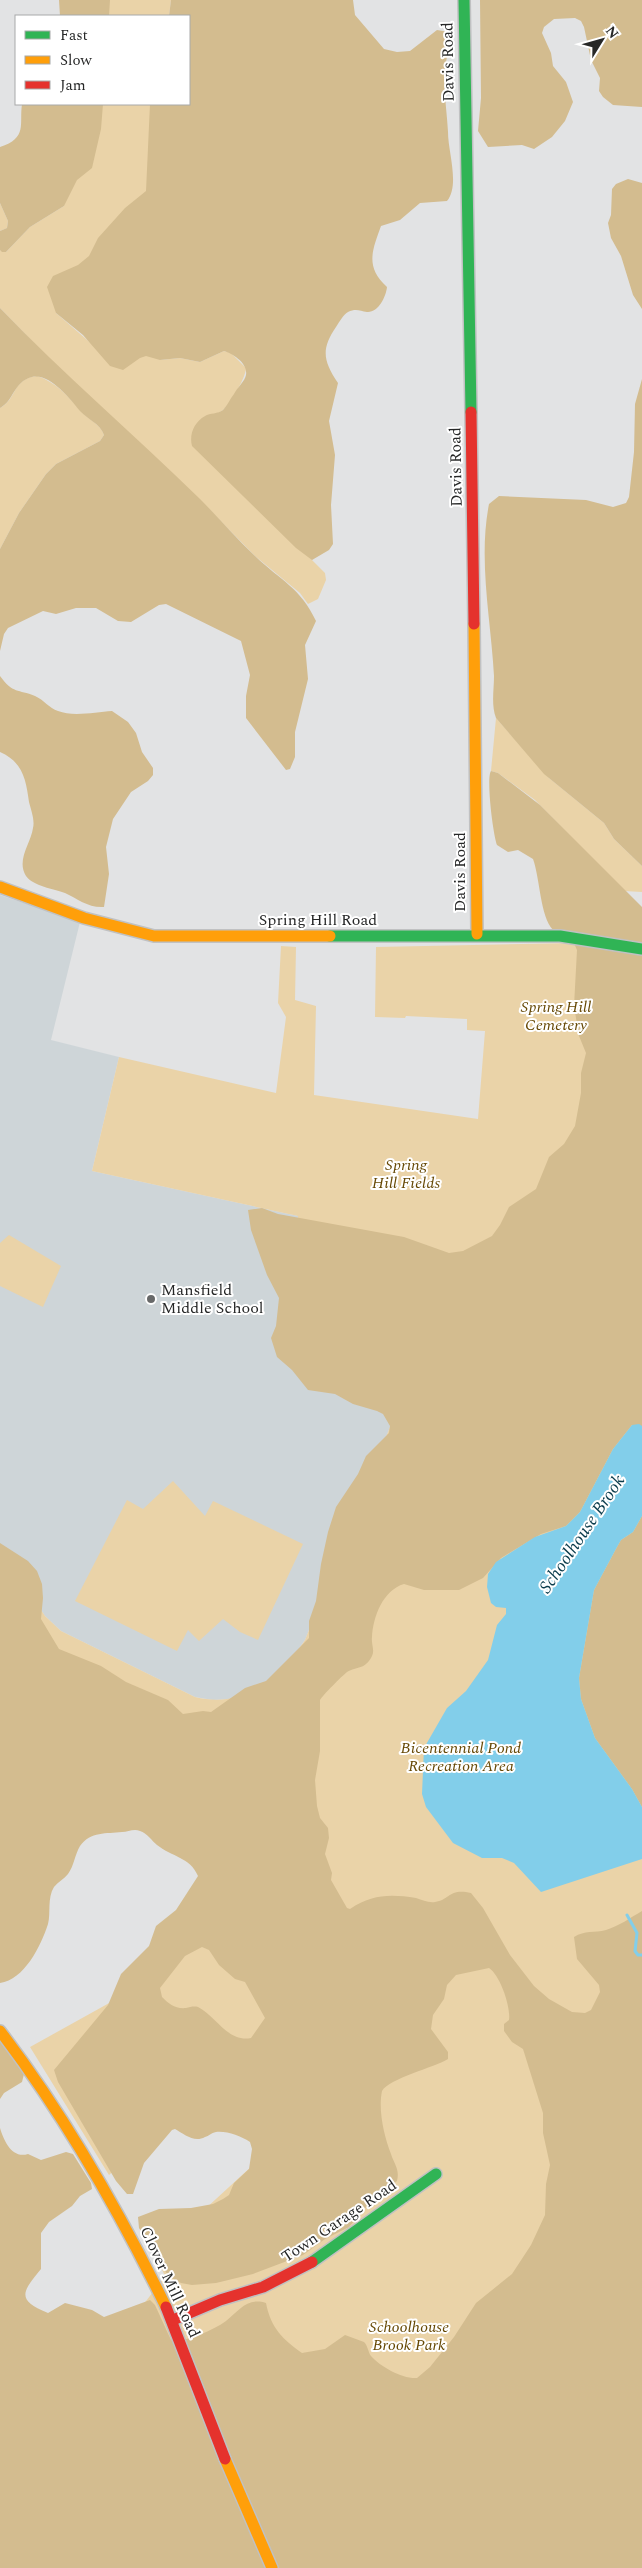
<svg xmlns="http://www.w3.org/2000/svg" width="642" height="2568" font-family="Spectral,serif">
	<rect width="100%" height="100%" fill="#e2e3e4"/>
	<polygon fill="#ced5d8" points="0,895 80,922 51,1040 119,1057 92,1171 298,1216 295,1255 392,1422 305,1640 296,1653 268,1683 232,1699 213,1700 195,1697 61,1631 45,1616 0,1547"/>
	<g fill="#ead3a8" fill-rule="evenodd">
		<polygon points="67,0 171,0 169,16 67,16"/>
		<path d="M69 104H151L160 360 180 358 200 362 224 351 231 353 246 368C246 377 231 403 223 410 219 414 210 415 204 417L312 560 325 573 326 580 318 599 308 604 300 593 255 556 199 499 66 376 0 308V250L6 252 30 227 64 206ZM72 268 93 345 56 313Z"/>
		<polygon points="0,203 8,221 7,228 0,231"/>
		<path d="M37 376C56 382 68 396 80 410 87 419 100 423 104 435L100 441 56 464 46 474 19 513 0 549V408C17 399 12 379 37 376Z"/>
		<polygon points="496,718 549,778 604,823 614,839 642,866 642,892 624,891 535,800 498,773 491,771"/>
		<path d="M575 943 642 1055V2568H0L44 2436 165 2276 155 2255 289 2132 247 2049 109 2175 30 2047 120 1997 255 1800 85 1829 0 1547 45 1616 61 1631 195 1697C244 1709 280 1679 305 1640L392 1422 295 1255 298 1216 92 1171 119 1057 276 1093 286 1017 278 1003 281 946 296 947 295 1000 316 1006 314 1095 478 1119 485 1031 467 1030V1019L406 1016 405 1018 375 1017 376 947Z"/>
		<polygon points="9,1235 61,1266 43,1307 0,1286 0,1243"/>
		<polygon points="173,1481 205,1516 213,1501 303,1544 258,1640 240,1632 223,1619 199,1641 188,1630 177,1651 75,1601 127,1500 143,1509"/>
	</g>
	<g fill="#d3bc8f" fill-rule="evenodd">
		<polygon points="59,0 110,0 109,16 60,16"/>
		<path d="M171 0H353L355 15 384 49 397 52 410 51 437 30 449 32C453 42 448 51 446 62 442 83 447 110 448 132 448 152 460 185 447 201L420 203 400 220 381 226C372 251 365 267 387 287 386 297 378 313 367 312 360 311 356 308 348 312 343 315 340 321 336 327 321 349 323 361 338 383L329 421 335 455 331 505 333 544 329 550 312 560 296 548 192 446C189 435 194 422 205 416 210 413 218 414 223 410 227 406 230 399 234 394 237 388 245 381 246 375 248 363 233 354 224 351L200 362 180 358 160 360 146 356 140 358 123 370 110 366 83 335 56 313 47 287 53 276 78 265 89 256 98 238 125 208 146 191 150 104H189V16H169Z"/>
		<polygon points="480,0 642,0 642,107 613,105 603,97 599,91 600,78 591,60 584,27 581,21 575,18 554,19 544,27 542,33 551,53 553,66 566,82 573,102 565,121 552,137 534,149 522,145 488,147 478,131 481,98"/>
		<path d="M22 104H103L101 129 92 168 77 180 64 206 30 227 6 252H2L0 250V231L7 228 8 221 0 203V147C28 138 19 124 22 104Z"/>
		<polygon points="628,179 642,183 642,309 633,295 621,256 611,238 608,223 611,215 612,189 616,184"/>
		<path d="M0 308C64 375 134 434 200 499 219 518 236 538 255 556 281 581 300 587 316 621L305 645 308 679 295 732V757L290 769 286 770 246 718V696L250 675 241 641 166 604 159 605 131 622 118 621 96 608H76L56 614 43 611 8 628 4 634 0 651V549L19 513 46 474 56 464 100 441 104 435C100 423 88 420 80 411 70 399 50 373 32 377 13 382 14 401 0 408Z"/>
		<path d="M642 379V866L614 839 604 823 544 774 496 718C491 705 494 690 494 676 491 620 478 560 489 504L499 496 586 500 613 507 626 503 629 497 634 452 635 404Z"/>
		<path d="M0 676C13 694 18 689 35 696 44 700 49 708 58 711 73 717 96 712 112 711L128 722 136 733 142 752 153 768V775L148 781 131 792 113 819 106 847 109 874 104 907C88 908 78 899 65 893 54 889 33 886 26 876 16 860 31 843 33 828 35 820 31 810 29 802 26 780 23 762 0 752Z"/>
		<path d="M491 771 498 773 540 805 642 907V1426L632 1425 613 1449 580 1512 566 1526 541 1534 501 1558 483 1578 459 1590H424L404 1584C383 1590 373 1617 372 1637 371 1644 375 1650 372 1656 365 1670 357 1666 347 1672 342 1676 323 1695 320 1700V1751L315 1780 317 1806 320 1818 328 1828 329 1838 325 1854 332 1873 331 1880 347 1908 350 1909C372 1894 391 1894 416 1898 423 1900 428 1903 435 1902 450 1900 449 1888 471 1893L483 1908 510 1955 534 1986 549 1999 572 2012 585 2013 591 2010 600 1992 599 1985 577 1959 574 1937C585 1930 594 1933 606 1930 619 1926 630 1918 642 1911V2568H0V2128C4 2141 12 2159 28 2154L41 2160 66 2152 73 2154 91 2183 92 2189 80 2196 72 2206 49 2222 41 2233V2269C23 2291 15 2300 48 2313L65 2303 92 2310 104 2317 150 2300 155 2305 171 2340 174 2342C191 2339 212 2331 226 2321 239 2311 247 2297 266 2303 271 2329 283 2339 302 2353L325 2349 345 2335 364 2342C368 2346 368 2352 371 2356 381 2367 402 2379 417 2378L430 2367 454 2337 476 2303 512 2274 531 2245 545 2215 546 2184 550 2165 543 2133V2113L523 2049 512 2042 504 2031V2024L509 2020C511 2007 500 1975 489 1968L456 1975 447 1985 444 1999 433 2015 431 2029 448 2052V2059C433 2068 390 2078 382 2091 378 2110 384 2136 391 2154 394 2164 400 2169 397 2181L375 2197 349 2227 325 2239 303 2255 253 2274 216 2283 192 2285 181 2283 169 2277 139 2228 138 2217 159 2209 191 2208 213 2204 223 2199 229 2195 234 2183 249 2169 252 2149 250 2142C240 2136 228 2131 216 2132 211 2133 209 2136 205 2137 194 2143 184 2134 175 2129L172 2130 144 2163 133 2194H127L116 2181 58 2082 54 2070 108 2005 121 1974 149 1946 156 1926 176 1910 198 1876C190 1857 172 1857 157 1845 152 1841 147 1833 140 1831 134 1828 128 1832 122 1832 106 1834 91 1831 80 1846 75 1854 74 1866 68 1874 64 1879 58 1882 54 1887 47 1898 51 1913 48 1924 41 1946 24 1980 0 1983V1543L28 1561 37 1571 42 1584 43 1598 41 1619 59 1649 101 1666 126 1682 168 1700 183 1714 203 1711 211 1712 245 1688 266 1681 309 1638V1621L316 1601 321 1564 328 1532 336 1507 358 1474 366 1456 389 1433 390 1426 383 1414 377 1411 353 1404 335 1394 308 1390 292 1370 277 1357 271 1338 276 1326 279 1298 267 1275 251 1230 248 1210 262 1208 278 1214 404 1237 449 1253 463 1251 492 1236 500 1225 509 1207 536 1189 549 1157 564 1144 575 1126 581 1093V1073L586 1053 579 1036 574 1006 577 950 573 941C567 938 558 934 553 930 540 916 540 878 533 859L518 850 508 852 497 845C493 834 486 778 491 771ZM202 1947 209 1950 219 1965 235 1979 245 1982 265 2018 251 2038C228 2043 215 2015 198 2007 194 2006 190 2007 186 2008 175 2009 169 2004 162 1997L160 1988 185 1956Z"/>
		<polygon points="642,1516 642,1807 632,1789 595,1738 581,1699 579,1678 594,1590 617,1547 621,1540 633,1532"/>
		<polygon points="0,2040 24,2074 22,2082 4,2093 0,2099"/>
	</g>
	<polygon fill="#82ceea" points="639,1424 642,1426 642,1516 633,1532 621,1540 617,1547 594,1590 579,1678 581,1699 595,1738 632,1789 642,1807 642,1859 541,1892 514,1863 502,1858 482,1858 453,1843 426,1807 422,1794 424,1748 447,1708 466,1691 488,1660 497,1625 506,1614 506,1608 496,1607 491,1603 487,1587 488,1574 496,1562 535,1537 566,1526 580,1512 613,1449 632,1425"/>
	<g fill="none" stroke-linecap="round" stroke-linejoin="round">
		<polyline stroke="#82ceea" stroke-width="3" points="627,1915 637,1933 635,1951 638,1955 642,1955"/>
		<defs>
			<g id="fast">
				<polyline points="464,0 471,412"/>
				<polyline points="330,936 560,936 642,949"/>
				<polyline points="312,2262 436,2174"/>
			</g>
			<g id="slow">
				<polyline points="474,624 477,934"/>
				<polyline points="0,887 84,918 154,936 330,936"/>
				<path d="M0 2031C65 2116 119 2211 166 2307"/>
				<polyline points="225,2459 272,2568"/>
			</g>
			<g id="jam">
				<polyline points="471,412 474,624"/>
				<polyline points="166,2307 225,2459"/>
				<polyline points="173,2320 220,2300 263,2287 312,2262"/>
			</g>
		</defs>
		<use href="#fast" stroke="#c0c1c2" stroke-width="14"/>
		<use href="#slow" stroke="#c0c1c2" stroke-width="14"/>
		<use href="#jam" stroke="#c0c1c2" stroke-width="14"/>
		<use href="#fast" stroke="#30b455" stroke-width="11"/>
		<use href="#slow" stroke="#ff9f0a" stroke-width="11"/>
		<use href="#jam" stroke="#e5322d" stroke-width="11"/>
	</g>
	<circle fill="#686969" stroke="#fff" stroke-width="2" cx="151" cy="1299" r="5"/>
	<g text-anchor="middle" dominant-baseline="central" stroke-width="4" stroke-linejoin="round" paint-order="stroke">
		<g font-size="16" fill="#262727" stroke="#fff">
			<text transform="translate(448 62) rotate(-91)">Davis Road</text>
			<text transform="translate(456 467) rotate(-91)">Davis Road</text>
			<text transform="translate(460 872) rotate(-90)">Davis Road</text>
			<text x="318" y="920">Spring Hill Road</text>
			<text transform="translate(339 2221) rotate(-34)">Town Garage Road</text>
			<text transform="translate(170 2282) rotate(65)">Clover Mill Road</text>
		</g>
		<g font-size="16" font-style="italic" fill="#664804" stroke="#fff">
			<text x="556" y="1007">Spring Hill<tspan x="556" dy="18">Cemetery</tspan></text>
			<text x="406" y="1165">Spring<tspan x="406" dy="18">Hill Fields</tspan></text>
			<text x="461" y="1748">Bicentennial Pond<tspan x="461" dy="18">Recreation Area</tspan></text>
			<text x="409" y="2327">Schoolhouse<tspan x="409" dy="18">Brook Park</tspan></text>
		</g>
		<g font-size="16" fill="#262727" stroke="#fff" text-anchor="start">
			<text x="161" y="1290">Mansfield<tspan x="161" dy="18">Middle School</tspan></text>
		</g>
		<g font-size="18" font-style="italic" fill="#0a3c4c" stroke="#fff">
			<text transform="translate(582 1534) rotate(-56)">Schoolhouse Brook</text>
		</g>
	</g>
	<rect x="15" y="15" width="175" height="90" fill="#ffffff" stroke="#a8a9a9"/>
	<rect x="25" y="31" width="25" height="8" fill="#30b455" stroke="#a8a9a9"/>
	<text x="60" y="40" font-size="15" fill="#262727">Fast</text>
	<rect x="25" y="56" width="25" height="8" fill="#ff9f0a" stroke="#a8a9a9"/>
	<text x="60" y="65" font-size="15" fill="#262727">Slow</text>
	<rect x="25" y="81" width="25" height="8" fill="#e5322d" stroke="#a8a9a9"/>
	<text x="60" y="90" font-size="15" fill="#262727">Jam</text>
	<g transform="translate(602 40) rotate(53)" stroke="#ffffff" stroke-width="4" paint-order="stroke">
	<path d="M0-4L9 19L0 12L-9 19Z" fill="#262727"/>
	<text y="-8" font-size="14" font-weight="bold" text-anchor="middle" fill="#262727">N</text>
	</g>
</svg>
